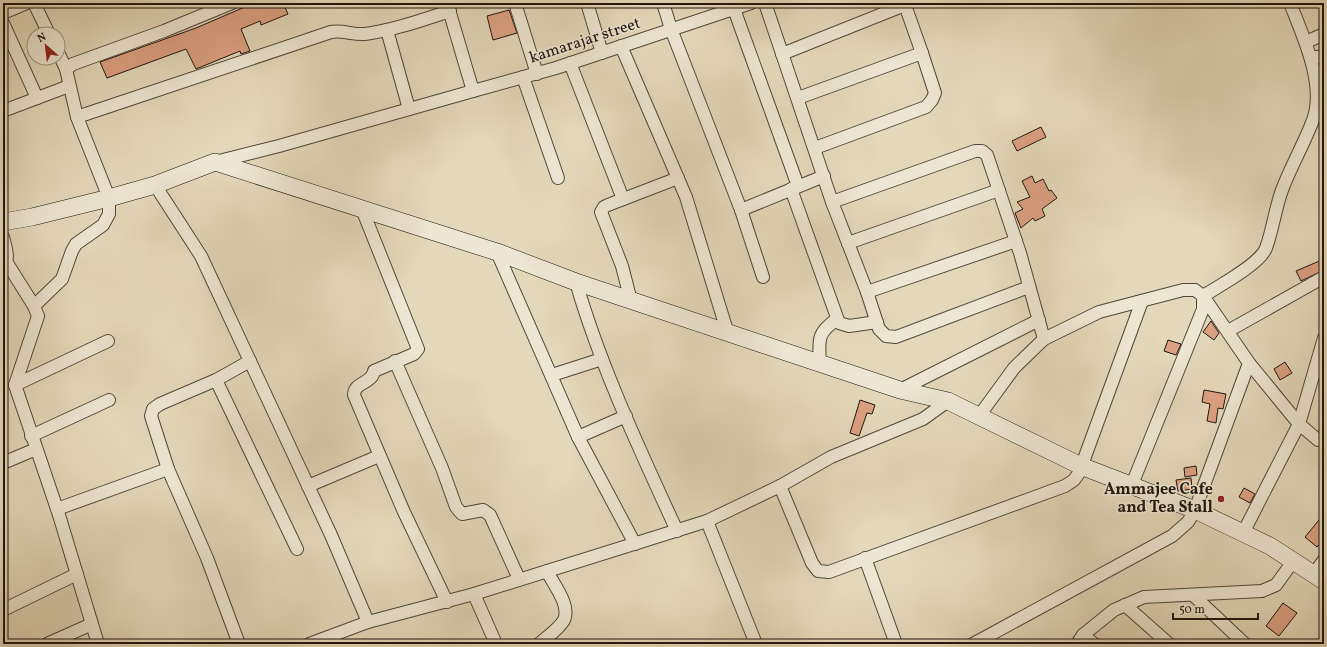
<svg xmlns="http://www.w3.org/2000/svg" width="1327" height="647" font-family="Vollkorn,serif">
	<rect width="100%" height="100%" fill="#e4d8ba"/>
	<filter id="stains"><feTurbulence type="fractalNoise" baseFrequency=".005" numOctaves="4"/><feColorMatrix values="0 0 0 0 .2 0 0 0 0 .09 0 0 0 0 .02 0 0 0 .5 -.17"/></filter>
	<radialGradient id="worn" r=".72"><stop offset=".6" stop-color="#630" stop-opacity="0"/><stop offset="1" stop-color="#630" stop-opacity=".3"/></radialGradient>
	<g fill="#dca182" stroke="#1e150e">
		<polygon points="254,3 283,3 288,14 261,25 260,21 241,29 250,51 241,54 240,51 196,69 186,49 107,78 100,62 196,28"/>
		<polygon points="509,10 517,33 493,40 487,16"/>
		<polygon points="1041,127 1046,137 1017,151 1012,141"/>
		<polygon points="1032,176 1035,183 1043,179 1049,191 1051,190 1057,198 1042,209 1045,216 1035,221 1033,218 1021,228 1015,213 1023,209 1017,202 1030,197 1022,181"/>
		<polygon points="1324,259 1324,270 1301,281 1296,271"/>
		<polygon points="1211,321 1219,333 1214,340 1203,332"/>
		<polygon points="1168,340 1181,344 1176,355 1164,351"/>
		<polygon points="1285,362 1292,373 1280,380 1274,369"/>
		<polygon points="1204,390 1226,394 1223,409 1218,408 1216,423 1207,421 1210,404 1202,402"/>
		<polygon points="860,400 875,405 872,414 867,413 859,436 850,433"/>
		<polygon points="1196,466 1197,475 1185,477 1184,468"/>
		<polygon points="1191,478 1192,489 1178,491 1176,480"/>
		<polygon points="1244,488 1255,494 1250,503 1239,497"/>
		<polygon points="1319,520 1324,524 1324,539 1317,547 1305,537"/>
		<polygon points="1283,603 1297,613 1279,636 1266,626"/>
	</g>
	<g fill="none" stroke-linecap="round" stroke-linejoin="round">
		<defs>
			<g id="minor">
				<polyline points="34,3 49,34"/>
				<polyline points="515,3 537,74"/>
				<polyline points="587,3 602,53"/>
				<polyline points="663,3 671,29 741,210 824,176"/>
				<polyline points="765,3 832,202 975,151 982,151 987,155 1020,253 1044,339 1014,368 979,416"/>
				<polyline points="905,5 922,53"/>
				<polyline points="734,9 798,186"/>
				<polyline points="3,13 27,3"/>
				<polyline points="3,23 37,98"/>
				<polyline points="387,30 409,109"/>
				<polyline points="1306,42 1324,34"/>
				<polyline points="621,46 686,197 728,334"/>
				<polyline points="58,52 66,69"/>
				<polyline points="782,54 905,5 904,3"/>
				<polyline points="1311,58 1324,56"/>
				<polyline points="570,63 623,199"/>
				<polyline points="523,77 558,178"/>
				<polyline points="473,91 556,68 751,3"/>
				<polyline points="798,98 922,53 935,93 932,100 926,107 815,148"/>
				<polyline points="3,111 69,86"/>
				<path d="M77 117 331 32C343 30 353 35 365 34 394 30 422 20 450 11"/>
				<polyline points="215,162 279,146 473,91 447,3"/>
				<polyline points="155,185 201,256 331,535 368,622"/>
				<polyline points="791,189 839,323 849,326 877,322"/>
				<polyline points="832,202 867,292 1016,241"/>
				<path d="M362 209 418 349 414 354 374 371C372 384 354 382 354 395L404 512 447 602"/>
				<polyline points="741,210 763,277"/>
				<path d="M3 237C6 249 10 258 3 268"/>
				<polyline points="848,243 999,190"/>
				<polyline points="497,252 578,437 635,544"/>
				<polyline points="7,263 34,306 38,316 15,385"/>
				<path d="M576 282C601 368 640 450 677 531"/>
				<polyline points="867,292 879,329 886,336 896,337 1029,287"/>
				<polyline points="631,301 622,266 601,212 604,207 608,205 678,178"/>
				<polyline points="34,306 62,279 72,251 76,244 103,225 109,214 109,198 77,117 66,69 73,64 164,31 232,3"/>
				<polyline points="1228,331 1324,277"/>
				<polyline points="1044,339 1099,312 1183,290 1195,290 1203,296 1203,309 1131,487"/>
				<polyline points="395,361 442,468 456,507 462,514 483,510 490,515 519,579"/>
				<path d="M820 364C819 340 816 334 837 319"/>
				<polyline points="552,375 602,359"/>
				<polyline points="216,380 297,549"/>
				<polyline points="900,390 1039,320"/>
				<polyline points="31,436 109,400"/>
				<polyline points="578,437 626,416"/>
				<polyline points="1318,440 1299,424 1324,338"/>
				<polyline points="3,463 36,449"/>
				<polyline points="168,469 151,416 153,409 160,404 216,380 250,361"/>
				<polyline points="308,486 379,456"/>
				<polyline points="780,486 812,563 818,571 829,572 1065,486 1074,480 1079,473 1142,301"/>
				<polyline points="57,509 168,469 207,558 239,644"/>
				<polyline points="707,521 780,486 831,457 923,419 948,401"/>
				<polyline points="1243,533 1299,424 1249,363"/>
				<polyline points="865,558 896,644"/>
				<polyline points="1313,575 1324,560"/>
				<polyline points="474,594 496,644"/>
				<polyline points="1193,595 1245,644"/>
				<polyline points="1125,605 1169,644"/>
				<polyline points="3,610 77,574"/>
				<polyline points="1083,635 1094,644"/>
				<polyline points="47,644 92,624"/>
				<polyline points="98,644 59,515 15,385 108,341"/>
				<polyline points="309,644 368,622 474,594 707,521 756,644"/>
				<path d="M539 644C547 637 559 629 564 620 571 605 553 584 547 571"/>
				<path d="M973 644 1172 536 1188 522 1195 510 1249 363 1203 296C1219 286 1260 264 1266 248 1273 229 1275 209 1282 190 1291 166 1304 144 1313 120 1326 85 1303 36 1290 3"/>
				<polyline points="1077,644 1083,635 1114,610 1144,597 1262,591 1276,585 1294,560"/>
			</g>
			<polyline id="secondary" points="3,222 32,217 109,198 155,185 215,162 497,252 576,282 900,390 948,401 1081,466 1195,510 1270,546 1324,581"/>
		</defs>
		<use href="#minor" stroke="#504639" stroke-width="14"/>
		<use href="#secondary" stroke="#1e150e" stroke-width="18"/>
		<use href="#minor" stroke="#ede6d2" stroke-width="12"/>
		<use href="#secondary" stroke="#ede6d2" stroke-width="17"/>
	</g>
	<circle fill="#8f2418" stroke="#ede6d2" stroke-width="1.5" cx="1221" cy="499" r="4"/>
	<g text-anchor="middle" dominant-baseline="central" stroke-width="3" stroke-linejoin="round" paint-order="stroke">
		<g font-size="16" fill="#1e150e" stroke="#ede6d2">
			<text transform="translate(585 41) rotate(-18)">kamarajar street</text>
		</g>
		<g font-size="16" font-weight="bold" fill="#1e150e" stroke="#ede6d2" text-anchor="end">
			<text x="1213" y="490">Ammajee Cafe<tspan x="1213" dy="18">and Tea Stall</tspan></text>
		</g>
	</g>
	<rect width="1327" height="647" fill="none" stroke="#e4d8ba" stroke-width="16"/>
	<rect x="4" y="4" width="1319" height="639" fill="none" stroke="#1e150e" stroke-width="2"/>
	<rect x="8" y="8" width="1311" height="631" fill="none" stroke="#1e150e"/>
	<g transform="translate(46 46) rotate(332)"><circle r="19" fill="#ede6d2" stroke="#9a9284"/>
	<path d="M0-3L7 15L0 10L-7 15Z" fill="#8f2418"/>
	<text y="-6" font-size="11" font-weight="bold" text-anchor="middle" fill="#1e150e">N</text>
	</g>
	<path d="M1173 613v6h85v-6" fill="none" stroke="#1e150e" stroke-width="2"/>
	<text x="1179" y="613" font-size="12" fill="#1e150e" stroke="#ede6d2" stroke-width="3" paint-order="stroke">50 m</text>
	<rect width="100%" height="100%" filter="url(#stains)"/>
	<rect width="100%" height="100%" fill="url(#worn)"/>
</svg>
